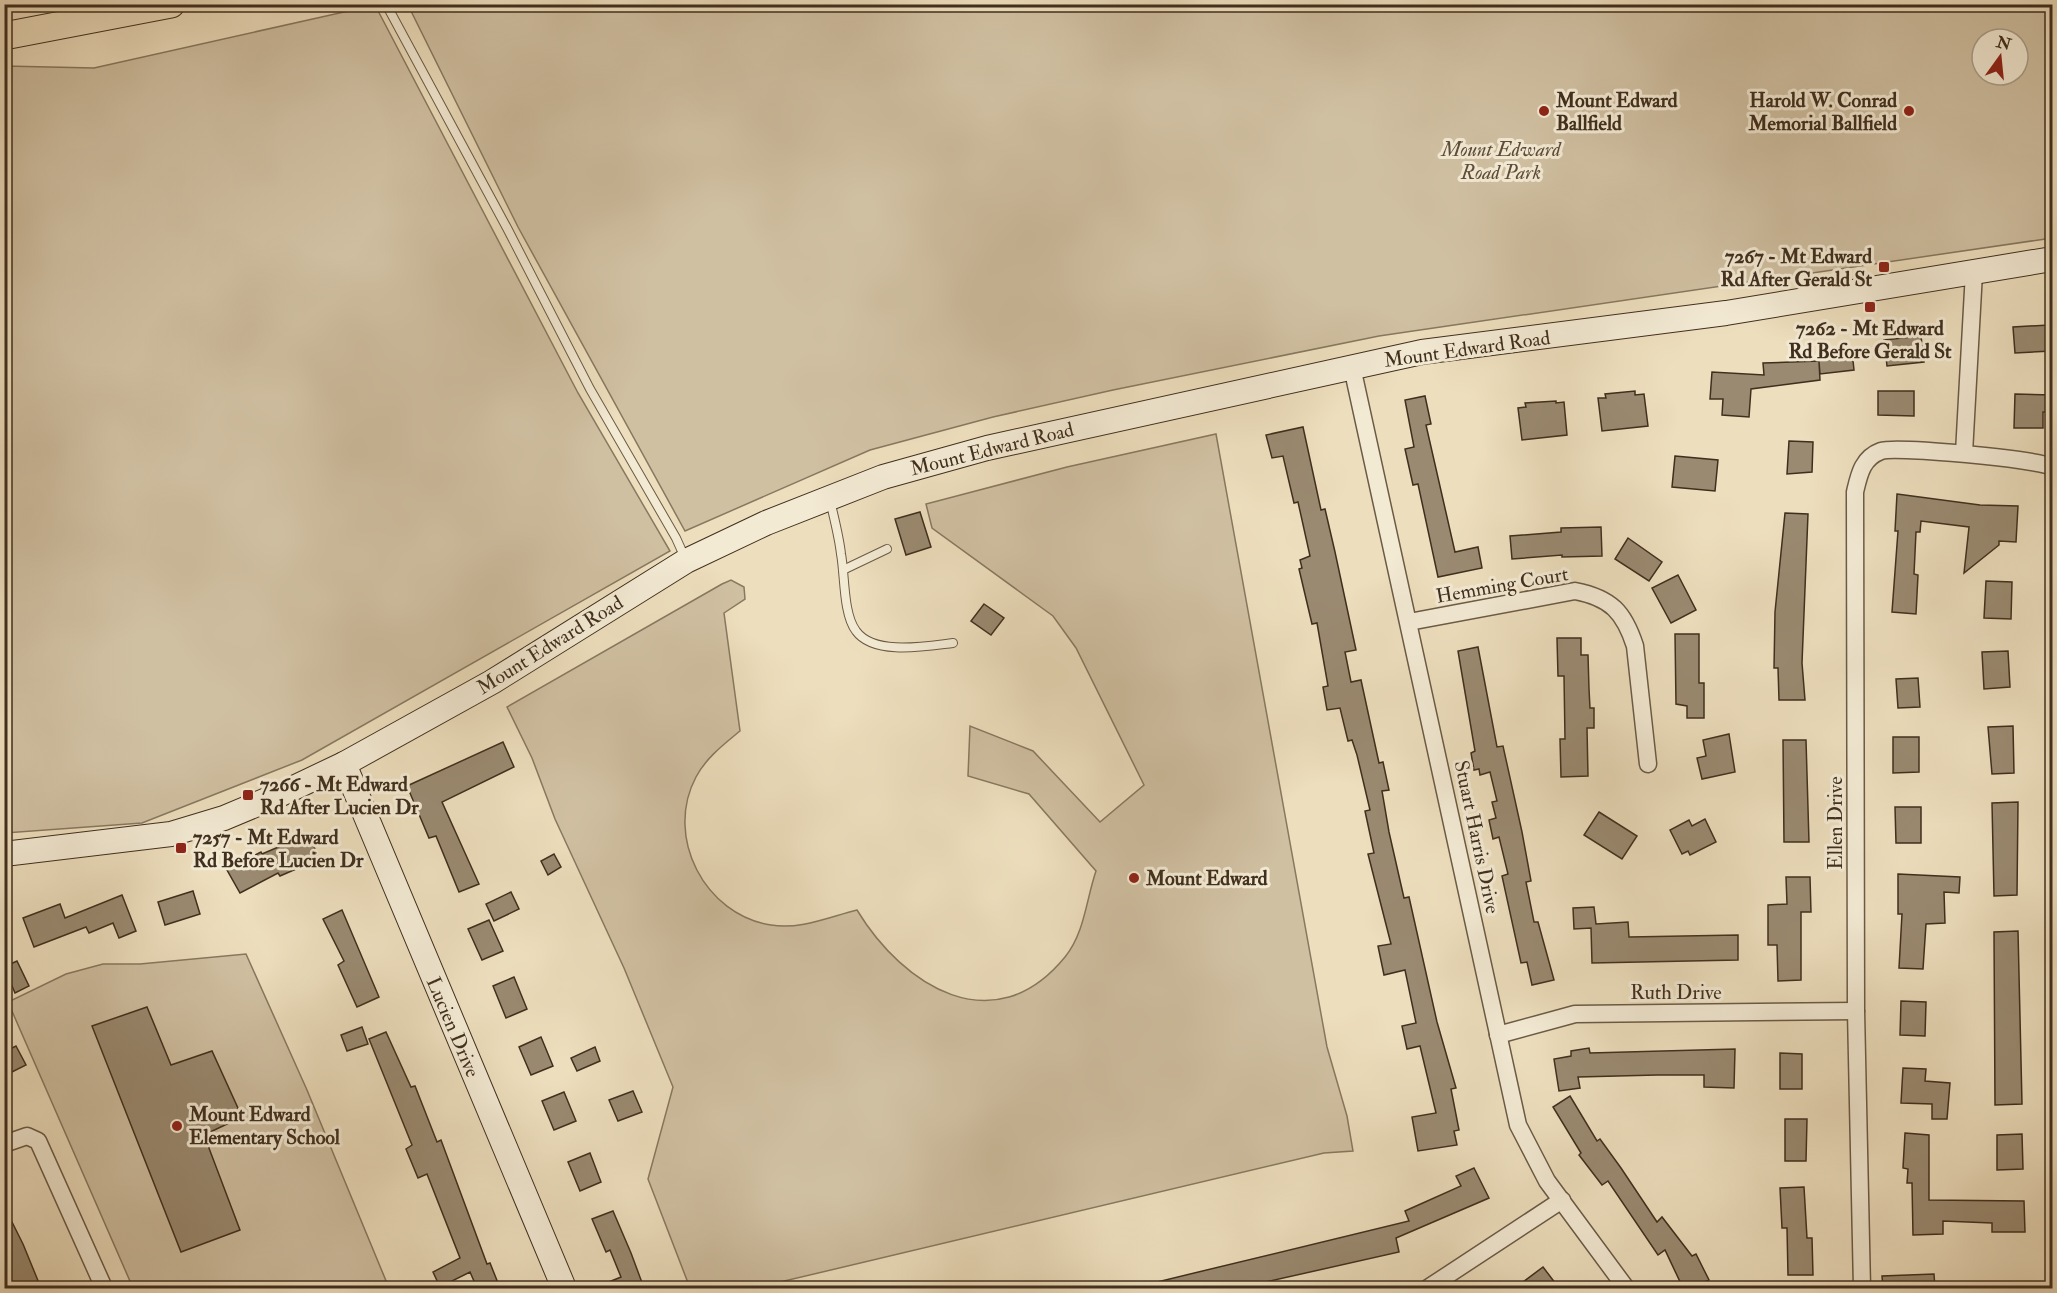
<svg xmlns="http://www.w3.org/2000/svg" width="2057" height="1293" font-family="'IM FELL Double Pica',serif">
	<rect width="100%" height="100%" fill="#eddebd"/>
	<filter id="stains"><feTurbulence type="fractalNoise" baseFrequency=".00333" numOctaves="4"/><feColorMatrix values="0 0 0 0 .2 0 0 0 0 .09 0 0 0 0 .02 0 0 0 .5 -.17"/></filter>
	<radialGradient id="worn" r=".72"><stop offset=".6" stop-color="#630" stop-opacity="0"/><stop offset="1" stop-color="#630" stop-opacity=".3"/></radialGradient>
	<g fill="#d0c0a2" stroke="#887860" stroke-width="1.5" fill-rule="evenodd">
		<polygon points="375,5 578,393 670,551 302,760 142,823 5,833 5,66 94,68"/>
		<path d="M408 5H2052V238L1379 336 1113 390 993 417 870 450 685 531 518 227ZM1982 39H2018V75H1982Z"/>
		<path d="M1216 434 1327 1047 1347 1116 1353 1151 1324 1153 755 1288H690L648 1179 673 1087 624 968 555 819 532 758 507 707 722 584 731 580 744 587 745 599 724 613 740 731C723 745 706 758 696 777 664 837 705 915 771 925 800 930 829 917 857 910 903 986 994 1044 1065 957 1085 932 1086 900 1096 871L1029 794 968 776 970 726 1033 751 1100 822 1144 785 1076 648 1053 616 932 528 926 504 1067 467Z"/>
		<polygon points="246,954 307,1090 389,1288 133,1288 8,1002 66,974 103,964 140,964"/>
	</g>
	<g fill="#9a8a71" stroke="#402f1e" stroke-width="1.5">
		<polygon points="2049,325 2051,351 2015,353 2013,327"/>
		<polygon points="1921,336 1924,362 1887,366 1884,340"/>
		<polygon points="1852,351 1854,370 1820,374 1819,362 1820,380 1751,389 1749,417 1722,415 1723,399 1710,399 1712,372 1764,375 1763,363 1819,361 1818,354"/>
		<polygon points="1635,391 1635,395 1644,394 1648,426 1602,431 1598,398 1606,398 1605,394"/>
		<polygon points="1878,391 1914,391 1914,416 1878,415"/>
		<polygon points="2015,394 2052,395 2052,412 2043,412 2043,428 2014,428"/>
		<polygon points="1425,396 1431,424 1426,425 1455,552 1478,547 1482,568 1438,577 1418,484 1413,485 1405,449 1414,447 1405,400"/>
		<polygon points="1556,401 1556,403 1564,402 1567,435 1522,440 1518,408 1526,407 1525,403"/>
		<polygon points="1303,427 1321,510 1325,509 1335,552 1356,650 1345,652 1351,682 1361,680 1379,763 1383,762 1389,790 1382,791 1389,832 1404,898 1409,897 1437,1022 1456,1088 1451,1089 1459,1130 1454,1131 1457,1145 1418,1151 1412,1117 1436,1113 1420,1046 1407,1049 1402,1026 1416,1023 1405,970 1384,975 1378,946 1391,944 1368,854 1374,853 1365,811 1370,810 1357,755 1352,740 1348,741 1340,708 1327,710 1323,687 1328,686 1317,623 1312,624 1299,569 1302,568 1300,560 1310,556 1298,502 1294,503 1283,456 1272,458 1266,435"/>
		<polygon points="1789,441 1813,442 1812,472 1787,474"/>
		<polygon points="1675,456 1718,460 1715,491 1672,487"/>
		<polygon points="1897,494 1980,505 2018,506 2016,542 1999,541 1999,545 1964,573 1969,527 1921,521 1920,532 1916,532 1914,574 1918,575 1916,614 1892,612 1898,531 1895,531"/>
		<polygon points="920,512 931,547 906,555 895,519"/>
		<polygon points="1785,513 1808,514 1802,663 1805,700 1779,700 1778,668 1774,668 1775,612"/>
		<polygon points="1601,527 1602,556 1562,557 1562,555 1512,559 1510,536 1561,532 1561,528"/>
		<polygon points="1628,538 1662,562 1649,581 1615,559"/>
		<polygon points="1678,575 1696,610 1671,623 1652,588"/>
		<polygon points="1986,581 2012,582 2011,619 1984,618"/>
		<polygon points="984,604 1004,618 991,635 971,621"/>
		<polygon points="1675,634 1699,634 1699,683 1704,683 1704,718 1687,718 1687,706 1676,704"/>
		<polygon points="1557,638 1581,638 1581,655 1588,655 1589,689 1590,708 1594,708 1594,728 1587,728 1588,776 1561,777 1560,739 1565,739 1564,676 1558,676"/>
		<polygon points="1478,647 1497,747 1503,746 1522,832 1531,881 1526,882 1534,922 1538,922 1554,980 1532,985 1527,962 1521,963 1502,876 1508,874 1499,837 1493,839 1489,820 1496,818 1492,802 1497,801 1490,772 1480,775 1479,769 1474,770 1471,753 1475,751 1458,651"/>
		<polygon points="2008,651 2010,687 1984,689 1982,652"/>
		<polygon points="1918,678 1920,707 1898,708 1896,679"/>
		<polygon points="2013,726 2014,773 1992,774 1988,727"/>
		<polygon points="1729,734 1735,772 1702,779 1697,758 1706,756 1703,740"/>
		<polygon points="1893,737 1919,737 1919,772 1893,773"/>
		<polygon points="1783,740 1806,740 1809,842 1784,842"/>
		<polygon points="503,742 514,767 442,802 479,884 459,892 436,836 429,838 407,786"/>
		<polygon points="2018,802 2017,895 1994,896 1992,803"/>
		<polygon points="1895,807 1921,807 1921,843 1896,843"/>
		<polygon points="1599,812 1637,836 1622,859 1584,835"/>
		<polygon points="1705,819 1716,842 1690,855 1688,851 1682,854 1670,830 1689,820 1692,826"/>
		<polygon points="309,834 319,859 280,876 278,873 240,893 227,870 261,852 262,854"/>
		<polygon points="554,854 561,867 548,875 541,861"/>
		<polygon points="1898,874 1960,877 1959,893 1944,892 1945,923 1926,924 1923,969 1899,968 1902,914 1898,914"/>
		<polygon points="1786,877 1810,877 1811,912 1801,912 1801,980 1778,981 1777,945 1768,945 1768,905 1787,904"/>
		<polygon points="193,891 200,914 165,925 158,902"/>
		<polygon points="511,892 519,909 494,921 486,904"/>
		<polygon points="122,895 136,931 119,938 113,923 89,933 86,927 34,947 23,918 60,904 65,918"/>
		<polygon points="1594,907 1596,924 1628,922 1629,937 1738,935 1738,960 1592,963 1591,928 1574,929 1573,908"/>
		<polygon points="342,910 379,997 357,1007 338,965 344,961 323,919"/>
		<polygon points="489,920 503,951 482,960 468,929"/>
		<polygon points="2018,931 2022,1104 1995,1105 1994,932"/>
		<polygon points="17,961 29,986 15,993 4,967"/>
		<polygon points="514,977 527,1009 506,1018 493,986"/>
		<polygon points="1901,1001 1926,1002 1925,1036 1900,1035"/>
		<polygon points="147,1007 171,1065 212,1051 242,1117 204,1135 240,1230 181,1252 92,1026"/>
		<polygon points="362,1027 368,1044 347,1051 341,1035"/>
		<polygon points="386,1032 411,1087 415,1086 437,1142 441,1140 487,1264 490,1263 500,1288 477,1288 470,1272 440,1287 433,1272 460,1258 427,1174 418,1178 406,1149 412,1145 369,1039"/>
		<polygon points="541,1037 553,1066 531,1075 519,1047"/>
		<polygon points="16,1046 26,1065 4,1076 4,1052"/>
		<polygon points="595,1047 600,1061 577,1071 571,1058"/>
		<polygon points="1589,1048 1590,1053 1735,1049 1734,1088 1704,1087 1704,1075 1657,1075 1578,1077 1580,1088 1559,1091 1554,1059 1571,1056 1571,1051"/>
		<polygon points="1780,1053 1802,1054 1802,1089 1780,1089"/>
		<polygon points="1903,1068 1926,1069 1925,1081 1950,1083 1947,1119 1932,1119 1932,1104 1901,1103"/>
		<polygon points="633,1091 642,1112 618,1121 609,1100"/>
		<polygon points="564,1092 576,1121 554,1130 542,1101"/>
		<polygon points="1570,1096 1597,1141 1600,1139 1621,1168 1657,1222 1662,1217 1692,1256 1696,1254 1709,1280 1691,1288 1683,1288 1665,1250 1658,1255 1608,1181 1602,1185 1579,1155 1581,1153 1553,1107"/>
		<polygon points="1785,1119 1807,1119 1806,1161 1785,1161"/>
		<polygon points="1905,1133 1929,1135 1929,1200 2024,1201 2025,1232 1992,1232 1992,1223 1943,1221 1943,1234 1913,1235 1912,1183 1907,1183 1908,1169 1903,1168"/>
		<polygon points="2022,1134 2023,1169 1997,1170 1997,1135"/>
		<polygon points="590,1153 601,1182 580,1191 568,1162"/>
		<polygon points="1474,1168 1489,1198 1396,1238 1399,1252 1239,1288 1158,1288 1157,1282 1409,1221 1405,1211 1461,1186 1456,1176"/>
		<polygon points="1804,1187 1807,1238 1812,1238 1813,1275 1788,1275 1787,1228 1782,1228 1780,1188"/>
		<polygon points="4,1206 23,1244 41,1288 15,1288 4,1263"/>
		<polygon points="613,1211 631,1253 644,1288 594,1288 621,1277 610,1250 606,1252 592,1219"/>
		<polygon points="1543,1267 1559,1288 1515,1288"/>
		<polygon points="1934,1274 1935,1288 1883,1288 1882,1276"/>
	</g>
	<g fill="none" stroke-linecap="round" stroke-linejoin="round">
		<defs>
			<g id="lane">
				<polyline points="386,4 507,228 590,389 676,538 685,558"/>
				<path d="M830 500C834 518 839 536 841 554 845 575 843 614 856 631 874 656 927 646 953 643"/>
				<polyline points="843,570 887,549"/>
			</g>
			<g id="street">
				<polyline points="1352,367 1518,1125 1547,1181 1626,1288"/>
				<polyline points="1964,453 1974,272"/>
				<path d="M1409 622 1575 591C1611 598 1624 612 1635 646L1648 764"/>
				<polyline points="1498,1035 1575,1014 1856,1011"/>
				<polyline points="4,1144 27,1136 38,1141 104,1288"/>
				<polyline points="1428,1288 1562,1200"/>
				<path d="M1862 1288 1856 1011 1855 492C1859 475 1862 458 1881 451 1896 446 2037 459 2052 467"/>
			</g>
			<g id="secondary">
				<polyline points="344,764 564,1288"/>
				<polyline points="4,854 171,834 224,818 281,794 344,764 492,682 686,561 766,523 883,477 987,448 1422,352 1726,313 2052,259"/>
			</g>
			<polyline id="primary" points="4,36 171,4"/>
		</defs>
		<use href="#lane" stroke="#6b5b46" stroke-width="10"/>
		<use href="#street" stroke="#6b5b46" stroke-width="19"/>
		<use href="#secondary" stroke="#402f1e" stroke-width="26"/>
		<use href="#primary" stroke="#402f1e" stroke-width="29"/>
		<use href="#lane" stroke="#f3ead4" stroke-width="8"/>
		<use href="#street" stroke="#f3ead4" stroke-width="16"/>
		<use href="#secondary" stroke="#f3ead4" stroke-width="24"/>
		<use href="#primary" stroke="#eddebd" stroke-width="27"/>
	</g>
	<g fill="#8f2418" stroke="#f3ead4" stroke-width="2">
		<circle cx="1544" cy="111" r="6"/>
		<circle cx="1909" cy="111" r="6"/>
		<rect x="1878" y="261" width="12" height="12" rx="3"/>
		<rect x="1864" y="301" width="12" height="12" rx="3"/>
		<rect x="242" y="789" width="12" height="12" rx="3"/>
		<rect x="175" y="842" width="12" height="12" rx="3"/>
		<circle cx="1134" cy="878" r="6"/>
		<circle cx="177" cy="1126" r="6"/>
	</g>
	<g text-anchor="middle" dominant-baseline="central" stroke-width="6" stroke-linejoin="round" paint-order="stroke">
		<g font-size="20" font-weight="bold" fill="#402f1e" stroke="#f3ead4" text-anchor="start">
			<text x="1556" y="100">Mount Edward<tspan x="1556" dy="23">Ballfield</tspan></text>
			<text x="1897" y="100" text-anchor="end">Harold W. Conrad<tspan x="1897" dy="23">Memorial Ballfield</tspan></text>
			<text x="1872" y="256" text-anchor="end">7267 - Mt Edward<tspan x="1872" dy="23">Rd After Gerald St</tspan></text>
			<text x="1870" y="328" text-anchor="middle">7262 - Mt Edward<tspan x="1870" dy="23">Rd Before Gerald St</tspan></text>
			<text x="260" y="784">7266 - Mt Edward<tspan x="260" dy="23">Rd After Lucien Dr</tspan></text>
			<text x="193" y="837">7257 - Mt Edward<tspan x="193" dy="23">Rd Before Lucien Dr</tspan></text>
			<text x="1146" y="878">Mount Edward</text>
			<text x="189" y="1114">Mount Edward<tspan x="189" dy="23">Elementary School</tspan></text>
		</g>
		<g font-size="20" font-style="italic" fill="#5d4c38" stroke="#f3ead4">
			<text x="1501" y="149">Mount Edward<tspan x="1501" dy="23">Road Park</tspan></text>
		</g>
		<g font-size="20" fill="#402f1e" stroke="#f3ead4">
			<text transform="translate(1467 349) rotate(-8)">Mount Edward Road</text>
			<text transform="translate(992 449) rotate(-14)">Mount Edward Road</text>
			<text transform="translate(1502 585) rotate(-10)">Hemming Court</text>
			<text transform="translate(550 645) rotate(-32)">Mount Edward Road</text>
			<text transform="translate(1835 823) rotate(-90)">Ellen Drive</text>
			<text transform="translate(1477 837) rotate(78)">Stuart Harris Drive</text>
			<text x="1676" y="992">Ruth Drive</text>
			<text transform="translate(453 1027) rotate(67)">Lucien Drive</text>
		</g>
	</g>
	<rect width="2057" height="1293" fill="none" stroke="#eddebd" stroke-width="24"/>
	<rect x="6" y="6" width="2045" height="1281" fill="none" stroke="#402f1e" stroke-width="3"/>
	<rect x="12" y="12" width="2033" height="1269" fill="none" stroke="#402f1e" stroke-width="1.5"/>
	<g transform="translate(2000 57) rotate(15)"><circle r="28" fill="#f3ead4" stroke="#ab9f8b" stroke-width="1.5"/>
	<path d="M0-4.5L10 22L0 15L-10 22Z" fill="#8f2418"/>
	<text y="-9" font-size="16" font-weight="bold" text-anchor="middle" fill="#402f1e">N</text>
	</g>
	<rect width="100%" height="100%" filter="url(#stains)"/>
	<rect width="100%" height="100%" fill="url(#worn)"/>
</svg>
